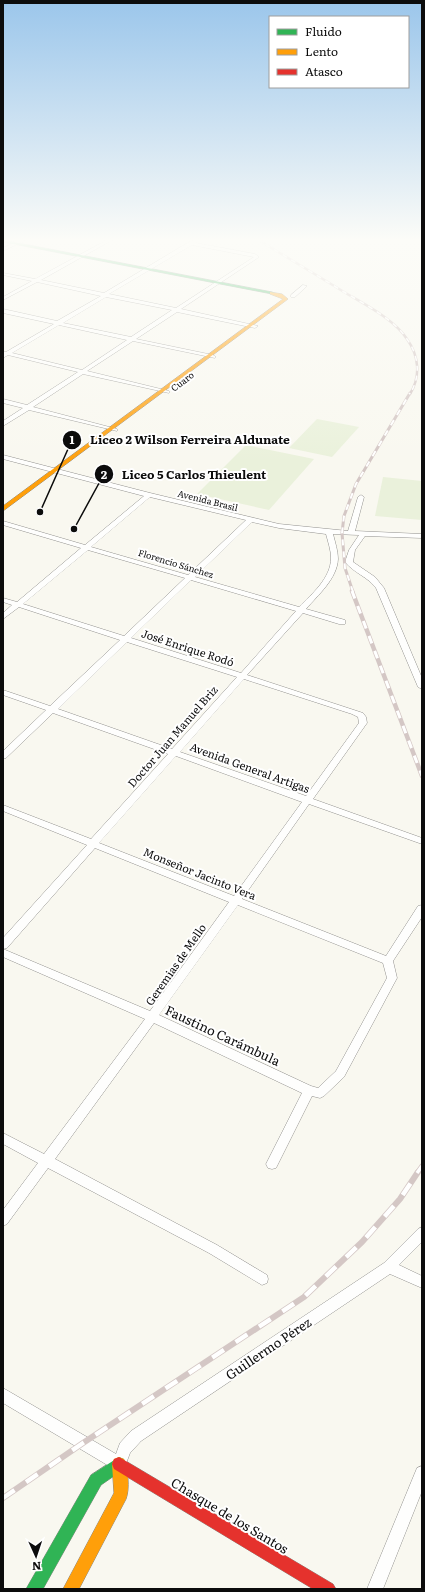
<svg xmlns="http://www.w3.org/2000/svg" width="425" height="1592" font-family="Literata,serif">
	<rect width="100%" height="100%" fill="#f9f8f0"/>
	<g fill="#eaf1db">
		<polygon points="317,419 359,427 332,457 289,448"/>
		<polygon points="246,445 314,459 269,510 197,494"/>
		<polygon points="383,477 422,481 422,520 375,516"/>
	</g>
	<g fill="none" stroke-linecap="round" stroke-linejoin="round">
		<defs>
			<g id="street">
				<polygon points="23,239 28,239 3,251 3,248"/>
				<path d="M109 239H114L41 280 104 293 189 242 198 239 199 240 196 243 255 254 259 257 181 309 258 326 255 328 177 312 136 339 213 355 216 357 215 358 133 341 87 371 169 391V393L83 374 33 407 117 429V431L29 410 3 426V421L23 408 3 403V399L27 405 78 372 8 355 3 358V352H6L54 324 3 313V309L57 321 101 296 37 282 3 300V297L32 281 3 275V273L35 279ZM192 245 254 257 176 308 109 294ZM106 297 172 310 131 337 63 323ZM59 325 127 340 82 370 12 353Z"/>
				<polygon points="303,285 307,286 295,297 291,297 291,295"/>
				<path d="M3 455 150 493 279 524 348 531 358 497 361 495 364 497 355 531 422 534V538L365 536 355 550 353 562 375 577 384 588 422 678V689L418 687 376 588C368 577 354 573 345 562L349 550 359 535 333 534C335 542 338 551 338 559 337 579 318 595 306 609L345 620V624H339L303 613 247 675 363 713 366 717 367 723 313 799 422 838V844L309 804 242 899 386 956 418 906 422 905V917L393 961 397 978 344 1077 324 1096 320 1098 312 1096 276 1168 272 1169 268 1168 266 1164 302 1093 154 1023 55 1159 217 1245 267 1275 268 1279 267 1283 262 1285 209 1253 48 1168 7 1224 3 1226V1210L38 1163 3 1144V1133L44 1154 145 1019 3 957V949L150 1011 229 902 95 848 7 948 3 949V938L87 845 3 811V805L91 839 168 754 53 713 6 758 3 759V751L46 710 3 695V690L50 706 120 640 19 607 3 619V613L12 605 3 602V598L17 602 81 548 3 525V521L85 545 144 496 3 459ZM150 497 246 520 188 575 91 547ZM252 522 279 528 326 534C328 542 331 550 331 558 331 578 312 594 299 607L195 577ZM88 550 185 578 124 636 23 604ZM191 580 296 611 241 673 131 638ZM127 642 237 677 172 749 58 709ZM244 679 352 714 358 717 359 723 306 796 180 752ZM176 756 302 802 234 896 99 843ZM238 905 383 963 387 978 336 1071 318 1088 311 1086 159 1015Z"/>
				<polygon points="422,1227 422,1242 399,1265 422,1276 422,1288 390,1274 141,1441 130,1453 124,1469 119,1471 114,1469 3,1403 3,1388 116,1454 120,1443 131,1431 384,1263 418,1229"/>
				<polygon points="422,1466 422,1491 383,1589 367,1589 417,1468"/>
			</g>
			<g id="fast">
				<polygon points="3,240 272,292 274,293 272,294 3,242"/>
				<polygon points="119,1457 124,1459 126,1464 124,1469 101,1485 43,1589 26,1589 91,1475"/>
			</g>
			<g id="slow">
				<polygon points="270,292 282,294 288,299 3,511 3,506 283,299 270,294"/>
				<path d="M119 1457 124 1459C128 1469 130 1489 126 1499L79 1589H63L114 1493 112 1464 114 1459Z"/>
			</g>
			<polygon id="jam" points="119,1457 333,1584 336,1589 313,1589 114,1469 112,1464 114,1459"/>
		</defs>
		<use href="#street" stroke="#93928f" stroke-width="1"/>
		<use href="#fast" stroke="#898985" stroke-width="1"/>
		<use href="#slow" stroke="#898985" stroke-width="1"/>
		<use href="#jam" stroke="#898985" stroke-width="1"/>
		<use href="#street" fill="#fefefd" fill-rule="evenodd"/>
		<use href="#fast" fill="#30b455" fill-rule="evenodd"/>
		<use href="#slow" fill="#ff9f0a" fill-rule="evenodd"/>
		<use href="#jam" fill="#e5322d" fill-rule="evenodd"/>
		<defs>
			<path id="rail-far4" d="M257 239C286 257 315 274 344 292 364 304 394 319 407 339 419 356 421 376 410 394"/>
			<polyline id="rail-far3" points="353,592 345,568 342,533 344,516 356,484 410,393"/>
			<polyline id="rail-far2" points="352,591 422,776"/>
			<polyline id="rail-far1" points="417,1173 422,1166"/>
			<polyline id="rail" points="3,1498 83,1443 304,1297 362,1242 400,1199 418,1172"/>
		</defs>
		<use href="#rail-far4" stroke="#d4c7c5" stroke-width="2.5"/>
		<use href="#rail-far3" stroke="#d4c7c5" stroke-width="3"/>
		<use href="#rail-far2" stroke="#d4c7c5" stroke-width="4.5"/>
		<use href="#rail-far1" stroke="#d4c7c5" stroke-width="5"/>
		<use href="#rail" stroke="#d4c7c5" stroke-width="6"/>
		<use href="#rail-far4" stroke="#fff" stroke-width="1.5" stroke-dasharray="5" stroke-linecap="butt"/>
		<use href="#rail-far3" stroke="#fff" stroke-width="2" stroke-dasharray="6" stroke-linecap="butt"/>
		<use href="#rail-far2" stroke="#fff" stroke-width="3" stroke-dasharray="8" stroke-linecap="butt"/>
		<use href="#rail-far1" stroke="#fff" stroke-width="3.5" stroke-dasharray="10" stroke-linecap="butt"/>
		<use href="#rail" stroke="#fff" stroke-width="4.5" stroke-dasharray="14" stroke-linecap="butt"/>
	</g>
	<linearGradient id="sky" x2="0" y2="1"><stop stop-color="#9bc6eb"/><stop offset="0.52" stop-color="#fcfcf8"/><stop offset="1" stop-color="#fcfcf8" stop-opacity="0"/></linearGradient>
	<rect width="425" height="462" fill="url(#sky)"/>
	<g text-anchor="middle" dominant-baseline="central" stroke-width="4" stroke-linejoin="round" paint-order="stroke">
		<g font-size="9" fill="#0c0c0c" stroke="#fff">
			<text transform="translate(182 381) rotate(-37)">Cuaro</text>
			<text transform="translate(208 500) rotate(14)">Avenida Brasil</text>
			<text transform="translate(176 563) rotate(17)">Florencio Sánchez</text>
		</g>
		<g font-size="11" fill="#0c0c0c" stroke="#fff">
			<text transform="translate(188 647) rotate(18)">José Enrique Rodó</text>
			<text transform="translate(172 736) rotate(-49)">Doctor Juan Manuel Briz</text>
			<text transform="translate(250 767) rotate(20)">Avenida General Artigas</text>
			<text transform="translate(200 873) rotate(22)">Monseñor Jacinto Vera</text>
			<text transform="translate(175 964) rotate(-55)">Geremias de Mello</text>
		</g>
		<g font-size="13" fill="#0c0c0c" stroke="#fff">
			<text transform="translate(223 1035) rotate(25)">Faustino Carámbula</text>
			<text transform="translate(268 1348) rotate(-34)">Guillermo Pérez</text>
			<text transform="translate(230 1515) rotate(31)">Chasque de los Santos</text>
		</g>
	</g>
	<path fill="none" stroke="#0c0c0c" stroke-width="1.5" d="M40 512L72 440M74 529L104 474"/>
	<g fill="#0c0c0c" stroke="#fff" stroke-width="1.5">
		<circle cx="40" cy="512" r="4"/>
		<circle cx="74" cy="529" r="4"/>
		<circle cx="72" cy="440" r="10"/>
		<circle cx="104" cy="474" r="10"/>
	</g>
	<g font-size="12" text-anchor="middle" font-weight="bold" fill="#fff">
		<text x="72" y="444">1</text>
		<text x="104" y="479">2</text>
	</g>
	<g font-size="12" text-anchor="middle" font-weight="bold" fill="#0c0c0c" stroke="#fff" stroke-width="4" stroke-linejoin="round" paint-order="stroke">
		<text x="190" y="444">Liceo 2 Wilson Ferreira Aldunate</text>
		<text x="194" y="479">Liceo 5 Carlos Thieulent</text>
	</g>
	<rect width="425" height="1592" fill="none" stroke="#0c0c0c" stroke-width="8"/>
	<rect x="269" y="16" width="140" height="72" fill="#ffffff" stroke="#9e9e9e"/>
	<rect x="277" y="29" width="20" height="6" fill="#30b455" stroke="#9e9e9e"/>
	<text x="305" y="36" font-size="12" fill="#0c0c0c">Fluido</text>
	<rect x="277" y="49" width="20" height="6" fill="#ff9f0a" stroke="#9e9e9e"/>
	<text x="305" y="56" font-size="12" fill="#0c0c0c">Lento</text>
	<rect x="277" y="69" width="20" height="6" fill="#e5322d" stroke="#9e9e9e"/>
	<text x="305" y="76" font-size="12" fill="#0c0c0c">Atasco</text>
	<g transform="translate(36 1556) rotate(177)" stroke="#ffffff" stroke-width="3" paint-order="stroke">
	<path d="M0-3L7 15L0 10L-7 15Z" fill="#0c0c0c"/>
	<text y="-6" font-size="11" font-weight="bold" text-anchor="middle" fill="#0c0c0c">N</text>
	</g>
</svg>
